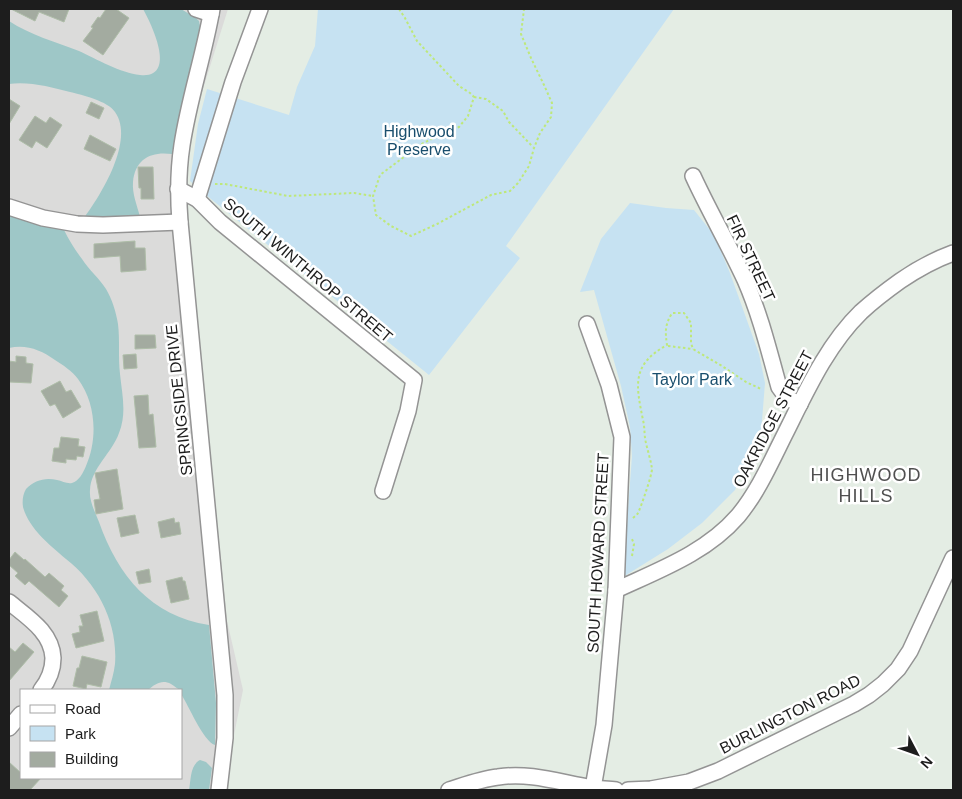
<svg xmlns="http://www.w3.org/2000/svg" width="962" height="799" font-family="Helvetica,sans-serif">
	<rect width="100%" height="100%" fill="#e4ede4"/>
	<path fill="#dbdbda" fill-rule="evenodd" d="M9 9H228L192 124 185 202 227 621 243 690 230 755 224 790H9ZM21 690H181V778H21Z"/>
	<g fill="#9ec7c7">
		<path d="M143 9H181L196 18 199 21 200 26 199 33 180 111 172 154C151 151 135 159 133 182 132 194 137 205 140 217L84 218C101 195 135 140 115 112 108 101 82 95 70 92 51 87 28 81 9 84V21C30 35 56 42 79 51 96 59 121 73 140 75 178 79 152 25 143 9Z"/>
		<path d="M9 214 41 225 64 230C69 240 75 250 82 259 89 270 99 278 106 289 112 299 116 312 118 324 120 341 118 357 120 374 122 394 127 413 119 433 112 453 91 468 90 490 89 501 95 512 99 522 118 576 151 616 209 625L216 703 215 745C203 741 189 706 181 694V690C177 689 175 686 171 684 162 679 155 684 148 690H109C111 682 114 673 115 664 118 623 98 584 66 559 50 545 29 529 23 507 22 501 23 494 26 489 34 480 46 477 57 480 62 481 67 484 72 483 79 481 83 473 86 466 98 439 96 403 78 379 72 371 63 365 55 360 41 350 26 344 9 348Z"/>
		<path d="M200 760 206 762 212 768 209 790H189C191 780 190 765 200 760Z"/>
	</g>
	<g fill="#c6e2f2">
		<polygon points="318,9 674,9 506,246 520,258 429,375 206,195 190,181 198,124 207,89 289,115 297,87 315,46"/>
		<polygon points="630,203 666,208 694,210 714,235 730,273 759,354 765,383 761,433 735,490 702,523 668,549 623,577 632,456 630,427 621,386 594,290 580,292 601,239"/>
	</g>
	<g fill="#a3aba0" stroke="#aebda8">
		<polygon points="11,9 69,9 64,22 39,12 35,21"/>
		<polygon points="106,9 116,9 129,18 103,55 83,41 93,28 91,27 98,17 100,18"/>
		<polygon points="9,99 20,106 9,124"/>
		<polygon points="91,102 104,108 99,119 86,113"/>
		<polygon points="35,116 46,123 50,117 62,125 47,148 36,141 32,148 19,140"/>
		<polygon points="90,135 116,149 110,161 84,149"/>
		<polygon points="138,167 153,167 154,199 141,199 141,188 139,188"/>
		<polygon points="135,241 135,248 145,248 146,270 121,272 120,256 94,258 94,244"/>
		<polygon points="135,335 155,335 156,348 135,349"/>
		<polygon points="136,354 137,368 124,369 123,355"/>
		<polygon points="16,356 26,357 26,363 33,364 31,383 9,382 9,361 16,362"/>
		<polygon points="60,381 66,392 71,390 81,407 63,418 55,404 50,406 41,391"/>
		<polygon points="148,395 149,415 153,414 156,447 139,448 134,396"/>
		<polygon points="61,437 79,439 78,446 85,447 83,457 77,456 76,460 66,459 66,463 52,461 54,448 59,448"/>
		<polygon points="117,469 123,509 96,514 94,500 100,499 95,473"/>
		<polygon points="135,515 139,533 121,537 117,518"/>
		<polygon points="174,518 175,523 179,522 181,534 161,538 158,522"/>
		<polygon points="15,552 24,560 25,559 45,577 49,573 64,586 61,590 68,596 59,607 29,581 25,585 15,576 18,573 9,565 9,560"/>
		<polygon points="149,569 151,582 139,584 136,572"/>
		<polygon points="182,577 183,581 185,581 189,599 171,603 166,581"/>
		<polygon points="97,611 104,641 76,648 72,634 80,632 79,626 83,626 80,615"/>
		<polygon points="23,643 34,652 9,681 9,647 15,652"/>
		<polygon points="82,656 107,662 101,687 87,684 86,689 73,686 77,668 79,668"/>
		<polygon points="9,762 21,773 21,778 41,778 30,790 9,790"/>
	</g>
	<g fill="none" stroke-linecap="round" stroke-linejoin="round">
		<defs>
			<g id="minor">
				<polyline points="196,9 211,14"/>
				<path d="M212 9C204 55 189 99 182 145 178 171 178 196 180 222L225 695V738L219 790"/>
				<path d="M693 176C709 211 729 245 745 280 760 314 769 351 779 387L787 398 800 404"/>
				<polyline points="178,189 197,199 220,222 414,380 408,411 383,491"/>
				<polyline points="197,199 233,82 260,9"/>
				<polyline points="9,207 43,218 77,224 103,225 180,222"/>
				<polyline points="587,324 609,385 622,437 616,590 604,725 593,788"/>
				<path d="M616 590C659 570 706 553 738 516 758 492 771 462 785 434 806 392 827 345 861 312 873 301 886 291 900 281 916 270 934 260 953 253"/>
				<path d="M9 602C27 617 52 632 53 658 53 671 49 680 41 690"/>
				<polyline points="9,728 21,714"/>
				<path d="M449 790C465 785 481 779 498 777 531 772 561 783 593 788 601 789 609 789 616 790"/>
				<polyline points="628,790 651,789 689,782 718,771 854,704 869,695 883,684 898,669 910,651 953,558"/>
			</g>
		</defs>
		<use href="#minor" stroke="#949494" stroke-width="18"/>
		<g stroke="#bee87a" stroke-width="2" stroke-dasharray="2.5 2.5" stroke-linecap="butt">
			<polyline points="399,9 405,18 417,41 459,86 470,93 474,97 468,116 459,127 447,131 412,149 404,157 380,175 373,196 376,215 391,226 411,236 437,224 491,195 510,191 518,183 529,166 534,148 540,133 551,117 552,103 544,85 531,58 521,34 524,9"/>
			<polyline points="474,97 486,99 503,111 509,122 533,147"/>
			<polyline points="215,184 225,184 288,196 354,193 373,196"/>
			<polyline points="668,346 693,349"/>
			<path d="M633 518C635 516 637 515 638 513 641 507 652 475 652 469 651 461 648 452 646 443 644 436 645 428 643 420 636 385 631 365 667 345 665 331 665 325 672 313H684L691 323V343L693 349 722 366 746 382 761 389"/>
			<polyline points="632,556 634,544 632,539"/>
		</g>
		<use href="#minor" stroke="#fff" stroke-width="15"/>
	</g>
	<g text-anchor="middle" dominant-baseline="central" stroke-width="5" stroke-linejoin="round" paint-order="stroke">
		<g font-size="16" fill="#194e6d" stroke="#fff">
			<text x="419" y="131">Highwood<tspan x="419" dy="18">Preserve</tspan></text>
			<text x="692" y="379">Taylor Park</text>
		</g>
		<g font-size="16" fill="#1d1d1d" stroke="#fff">
			<text transform="translate(751 258) rotate(65)">FIR STREET</text>
			<text transform="translate(308 270) rotate(40)">SOUTH WINTHROP STREET</text>
			<text transform="translate(179 400) rotate(-96)">SPRINGSIDE DRIVE</text>
			<text transform="translate(773 419) rotate(-62)">OAKRIDGE STREET</text>
			<text transform="translate(598 553) rotate(-87)">SOUTH HOWARD STREET</text>
			<text transform="translate(790 714) rotate(-27)">BURLINGTON ROAD</text>
		</g>
		<g font-size="18" letter-spacing="1" fill="#505050" stroke="#fff">
			<text x="866" y="475">HIGHWOOD<tspan x="866" dy="21">HILLS</tspan></text>
		</g>
	</g>
	<rect width="962" height="799" fill="none" stroke="#1d1d1d" stroke-width="20"/>
	<rect x="20" y="689" width="162" height="90" fill="#ffffff" stroke="#a5a5a5"/>
	<rect x="30" y="705" width="25" height="8" fill="#ffffff" stroke="#a5a5a5"/>
	<text x="65" y="714" font-size="15" fill="#1d1d1d">Road</text>
	<rect x="30" y="726" width="25" height="15" fill="#c6e2f2" stroke="#a5a5a5"/>
	<text x="65" y="739" font-size="15" fill="#1d1d1d">Park</text>
	<rect x="30" y="752" width="25" height="15" fill="#a3aba0" stroke="#a5a5a5"/>
	<text x="65" y="764" font-size="15" fill="#1d1d1d">Building</text>
	<g transform="translate(917 754) rotate(131)" stroke="#ffffff" stroke-width="4" paint-order="stroke">
	<path d="M0-4L9 19L0 12L-9 19Z" fill="#1d1d1d"/>
	<text y="-8" font-size="14" font-weight="bold" text-anchor="middle" fill="#1d1d1d">N</text>
	</g>
</svg>
